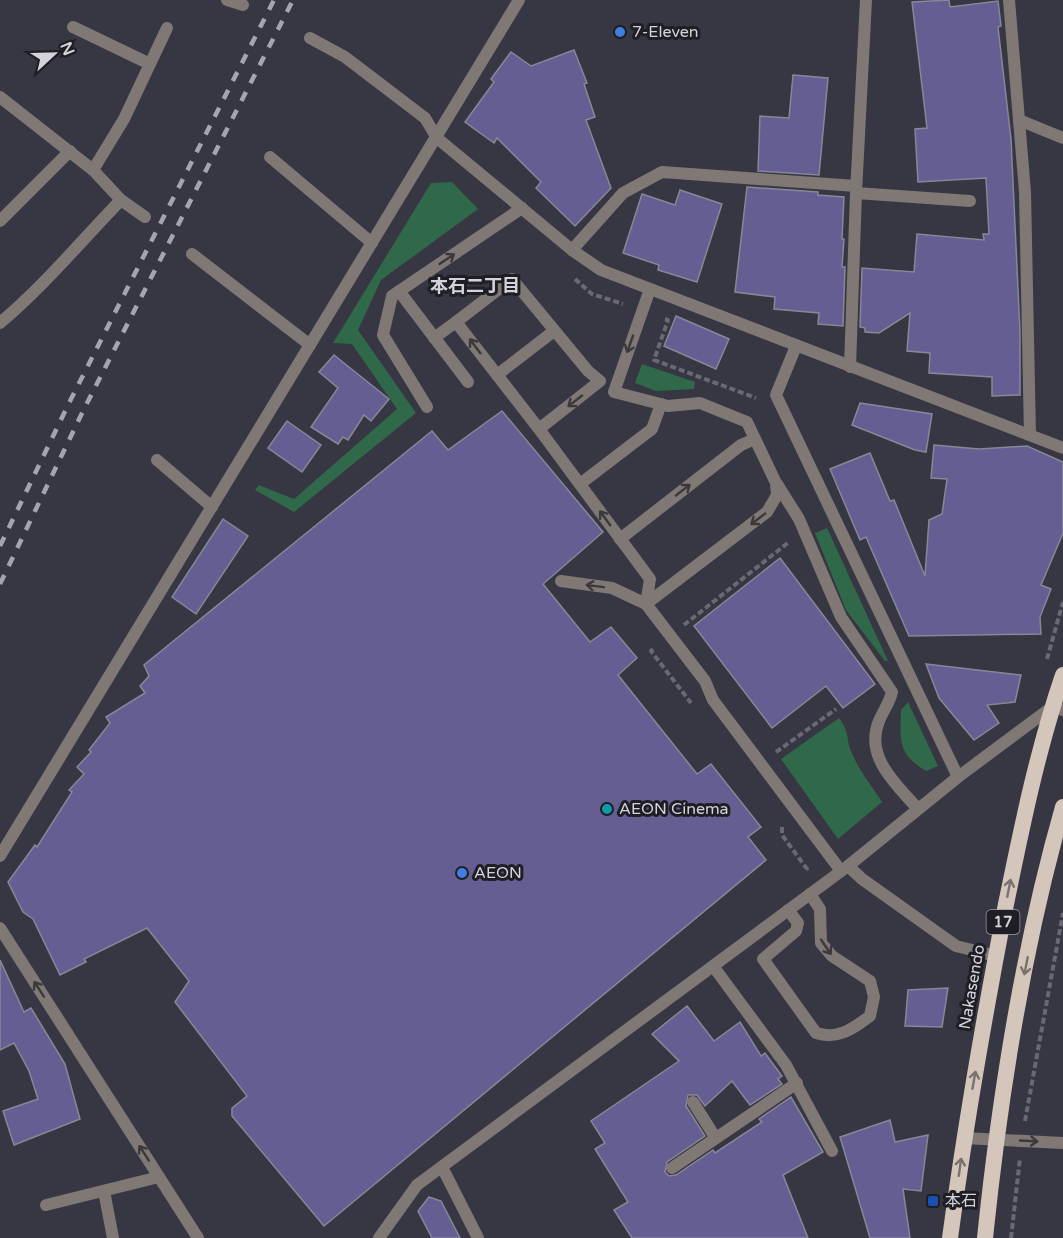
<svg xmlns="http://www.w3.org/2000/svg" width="1063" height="1238" font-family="'Varela Round','Noto Sans JP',sans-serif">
	<rect width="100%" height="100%" fill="#373643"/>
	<g fill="#30684a">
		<polygon points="452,182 478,209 381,280 358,330 416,413 294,512 255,490 259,485 294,499 397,409 352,344 333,343 431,183"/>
		<polygon points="642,364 695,382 694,389 656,391 635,383"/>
		<polygon points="827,528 888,661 885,661 846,610 815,533"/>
		<path d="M908 702 938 766 926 771C898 754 900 742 901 710Z"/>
		<path d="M839 718C851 734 845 738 852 753 859 771 872 786 882 802L838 839 781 759Z"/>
	</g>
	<g fill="#645e92" stroke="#888797" stroke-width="1.5">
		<polygon points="949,0 950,7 998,1 1001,26 998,27 1011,139 1020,332 1020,395 992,396 992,377 929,373 930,353 907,351 910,313 879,333 865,332 865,328 860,327 862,268 914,272 917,234 984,240 983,234 989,234 986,178 918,182 915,129 927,128 912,2"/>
		<polygon points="574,50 587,83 584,84 595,117 586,120 611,188 575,226 536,188 541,182 497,138 494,143 465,122 494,82 491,79 511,52 531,66"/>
		<polygon points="793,75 828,78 819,175 758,171 760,116 789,118"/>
		<polygon points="747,187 818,192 818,195 844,197 842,239 844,239 842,267 845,267 843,326 818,324 819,313 774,309 775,297 735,292"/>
		<polygon points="680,190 722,204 697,282 658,270 659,265 623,253 642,194 675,205"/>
		<polygon points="676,316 729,339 716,369 664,346"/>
		<polygon points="334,355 389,399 371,421 364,415 348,440 343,437 338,444 311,427 338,388 319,372"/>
		<polygon points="860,403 932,414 926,452 915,450 852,425"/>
		<polygon points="502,411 603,532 543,584 590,642 611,627 637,658 618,675 697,774 711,764 761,827 748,837 766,860 324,1226 232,1116 232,1108 247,1096 175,1002 189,981 147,928 84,959 86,962 60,975 33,919 23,912 8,882 35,845 37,847 72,792 69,790 84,774 77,767 91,752 89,750 110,723 106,717 145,693 140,686 149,676 144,665 432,431 448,450"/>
		<polygon points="287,421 321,445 302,472 268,448"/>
		<polygon points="934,445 979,449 1027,446 1063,462 1063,533 1041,585 1051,589 1040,617 1041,634 909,636 866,537 860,540 830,469 870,453 890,501 894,500 925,576 929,520 942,514 947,479 931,478"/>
		<polygon points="223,519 248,536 196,614 172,597"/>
		<polygon points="780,558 875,684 843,708 826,686 772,728 694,626"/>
		<polygon points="926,664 1021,675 1015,702 987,705 999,723 974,740 939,698"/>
		<polygon points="0,960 24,1012 31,1008 65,1064 80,1119 14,1145 3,1111 38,1099 29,1071 14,1043 0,1050"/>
		<polygon points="948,988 942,1027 905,1026 908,990"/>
		<polygon points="687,1006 714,1041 740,1022 761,1056 765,1053 782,1076 778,1079 782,1084 750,1105 732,1081 705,1106 697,1095 688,1095 686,1106 705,1136 667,1162 665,1172 669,1176 676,1175 713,1150 715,1153 762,1122 759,1119 791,1097 823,1152 783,1175 808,1238 632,1238 614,1210 628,1202 595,1149 605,1143 591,1121 679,1061 652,1034"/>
		<polygon points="890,1120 895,1142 928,1135 921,1191 903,1189 910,1238 870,1238 840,1137"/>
		<polygon points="429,1197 441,1201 460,1238 432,1238 418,1211"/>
	</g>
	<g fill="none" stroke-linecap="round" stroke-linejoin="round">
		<g stroke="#696873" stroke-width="4" stroke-dasharray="6 3" stroke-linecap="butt">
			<polyline points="575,279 592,294 623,304"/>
			<polyline points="665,319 668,320 654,360 756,398"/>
			<polyline points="684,625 789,542"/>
			<polyline points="653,649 651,651 691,703"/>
			<polyline points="1047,659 1063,602"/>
			<polyline points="776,752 836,709"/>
			<polyline points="782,827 782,835 807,869 804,871"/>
			<polyline points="1025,1121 1063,913"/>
			<polyline points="1011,1238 1020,1158"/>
		</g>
		<g stroke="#7f7874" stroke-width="12">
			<polyline points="1019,120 1063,138"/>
			<polyline points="856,193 970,201"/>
			<polyline points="572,250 623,193 662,172 856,186"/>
			<polyline points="399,291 468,382"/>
			<polyline points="434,338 456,322"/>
			<polyline points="497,375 554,331"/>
			<polyline points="427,407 383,335 392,296 522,208"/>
			<polyline points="539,429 600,381 588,371 512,279 456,322 539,429 650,579 646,604 705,681 713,700 841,871"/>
			<polyline points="580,484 652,429 661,404"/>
			<path d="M777 484 799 519 841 617 892 692C889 704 883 711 879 721 864 757 897 785 918 809"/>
			<polyline points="620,539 741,445 755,439"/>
			<polyline points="561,581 612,588 646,604 767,512 777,495 776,483 747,422 700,403 668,406 614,392 650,289"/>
			<path d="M788 910 798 923 796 931 763 959 816 1033C837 1040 853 1029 870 1016L874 997 870 981 832 956 821 943 820 909 810 894"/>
		</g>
		<g stroke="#7f7874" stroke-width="12">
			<polyline points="227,0 243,5"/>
			<polyline points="1009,0 1025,192 1030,435"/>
			<polyline points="73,27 150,64"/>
			<polyline points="310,38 345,57 425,118 437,138 572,250 601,270 1063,448"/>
			<polyline points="0,97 93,170 121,200 145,217"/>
			<polyline points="270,157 372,243"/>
			<polyline points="93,170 124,119 167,28"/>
			<polyline points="0,221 70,151"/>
			<polyline points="192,254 310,345"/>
			<path d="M0 323C44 286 81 241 121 200"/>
			<polyline points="796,346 776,395 958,777"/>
			<polyline points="850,367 856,193 866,0"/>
			<polyline points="157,460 212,507"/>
			<polyline points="0,856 519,0"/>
			<polyline points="848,866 862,879 956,946 996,956"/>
			<polyline points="0,928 198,1238"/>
			<polyline points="713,966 786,1065 832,1151"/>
			<polyline points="693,1102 715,1137"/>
			<polyline points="964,1138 1063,1143"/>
			<polyline points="442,1167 478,1238"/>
			<polyline points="672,1168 797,1083"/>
			<polyline points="104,1191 113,1238"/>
			<polyline points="46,1205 159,1177"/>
			<polyline points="379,1238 417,1185 848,866 958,777 1052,707 1063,710"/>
		</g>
		<g stroke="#d4c6ba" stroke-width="16">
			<path d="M950 1238C965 1128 984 1018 1005 909 1021 831 1037 751 1063 675"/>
			<path d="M985 1238C1000 1093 1023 947 1063 807"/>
		</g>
		<g stroke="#a6a5af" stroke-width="4.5" stroke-dasharray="10 10" stroke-linecap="butt">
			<polyline points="0,546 69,403 274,0"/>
			<polyline points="0,584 83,411 293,0"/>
		</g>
	</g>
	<defs><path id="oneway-shaft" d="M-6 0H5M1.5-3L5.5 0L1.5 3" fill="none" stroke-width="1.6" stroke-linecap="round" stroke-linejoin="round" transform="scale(1.5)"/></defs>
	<g stroke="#3b393c">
		<use href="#oneway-shaft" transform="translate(447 259) rotate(-34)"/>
		<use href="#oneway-shaft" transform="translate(630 344) rotate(110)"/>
		<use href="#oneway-shaft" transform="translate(475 346) rotate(-127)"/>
		<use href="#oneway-shaft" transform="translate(575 401) rotate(142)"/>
		<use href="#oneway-shaft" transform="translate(683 490) rotate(-38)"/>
		<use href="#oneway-shaft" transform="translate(605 518) rotate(-126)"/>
		<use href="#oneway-shaft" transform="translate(758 519) rotate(143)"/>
		<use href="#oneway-shaft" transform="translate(595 586) rotate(-173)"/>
		<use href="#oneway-shaft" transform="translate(826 947) rotate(56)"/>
		<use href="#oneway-shaft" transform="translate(39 989) rotate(-123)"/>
		<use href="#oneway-shaft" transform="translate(1029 1141) rotate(3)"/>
		<use href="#oneway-shaft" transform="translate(144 1153) rotate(-123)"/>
	</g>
	<g stroke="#79726f">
		<use href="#oneway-shaft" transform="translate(1009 888) rotate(-79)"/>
		<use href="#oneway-shaft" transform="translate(1026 966) rotate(101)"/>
		<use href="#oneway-shaft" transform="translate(974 1080) rotate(-80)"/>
		<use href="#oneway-shaft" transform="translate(960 1167) rotate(-82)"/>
	</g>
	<g fill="#3f7fe0" stroke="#1e1e24" stroke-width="2">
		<circle cx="620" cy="32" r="6"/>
		<circle cx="462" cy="873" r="6"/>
	</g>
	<circle fill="#0f9aa8" stroke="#1e1e24" stroke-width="2" cx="607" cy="809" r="6"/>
	<rect fill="#1a4fb4" stroke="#1e1e24" stroke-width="2" x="927" y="1195" width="12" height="12" rx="3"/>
	<g text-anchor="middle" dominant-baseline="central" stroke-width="6" stroke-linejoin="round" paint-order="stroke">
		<rect fill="#1e1e24" stroke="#9d9da5" stroke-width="1.5" x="986.5" y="910" width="33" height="24" rx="4.5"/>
		<g font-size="15" font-weight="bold" fill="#d4d3dc">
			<text x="1003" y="922">17</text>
		</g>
		<g font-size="16" fill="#d4d3dc" stroke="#1e1e24" text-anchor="start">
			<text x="632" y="32">7-Eleven</text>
			<text x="619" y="809">AEON Cinema</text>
			<text x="474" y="873">AEON</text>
			<text x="945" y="1201">本石</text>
		</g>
		<g font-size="16" fill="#d4d3dc" stroke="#1e1e24">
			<text transform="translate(972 987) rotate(-80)">Nakasendo</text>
		</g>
		<g font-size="18" font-weight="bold" fill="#d4d3dc" stroke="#1e1e24">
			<text x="475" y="286">本石二丁目</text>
		</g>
	</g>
	<g transform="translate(54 54) rotate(68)" stroke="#1e1e24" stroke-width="4.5" paint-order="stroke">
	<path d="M0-4.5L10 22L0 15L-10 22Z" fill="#d4d3dc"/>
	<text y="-9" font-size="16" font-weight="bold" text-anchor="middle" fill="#d4d3dc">N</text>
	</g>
</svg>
